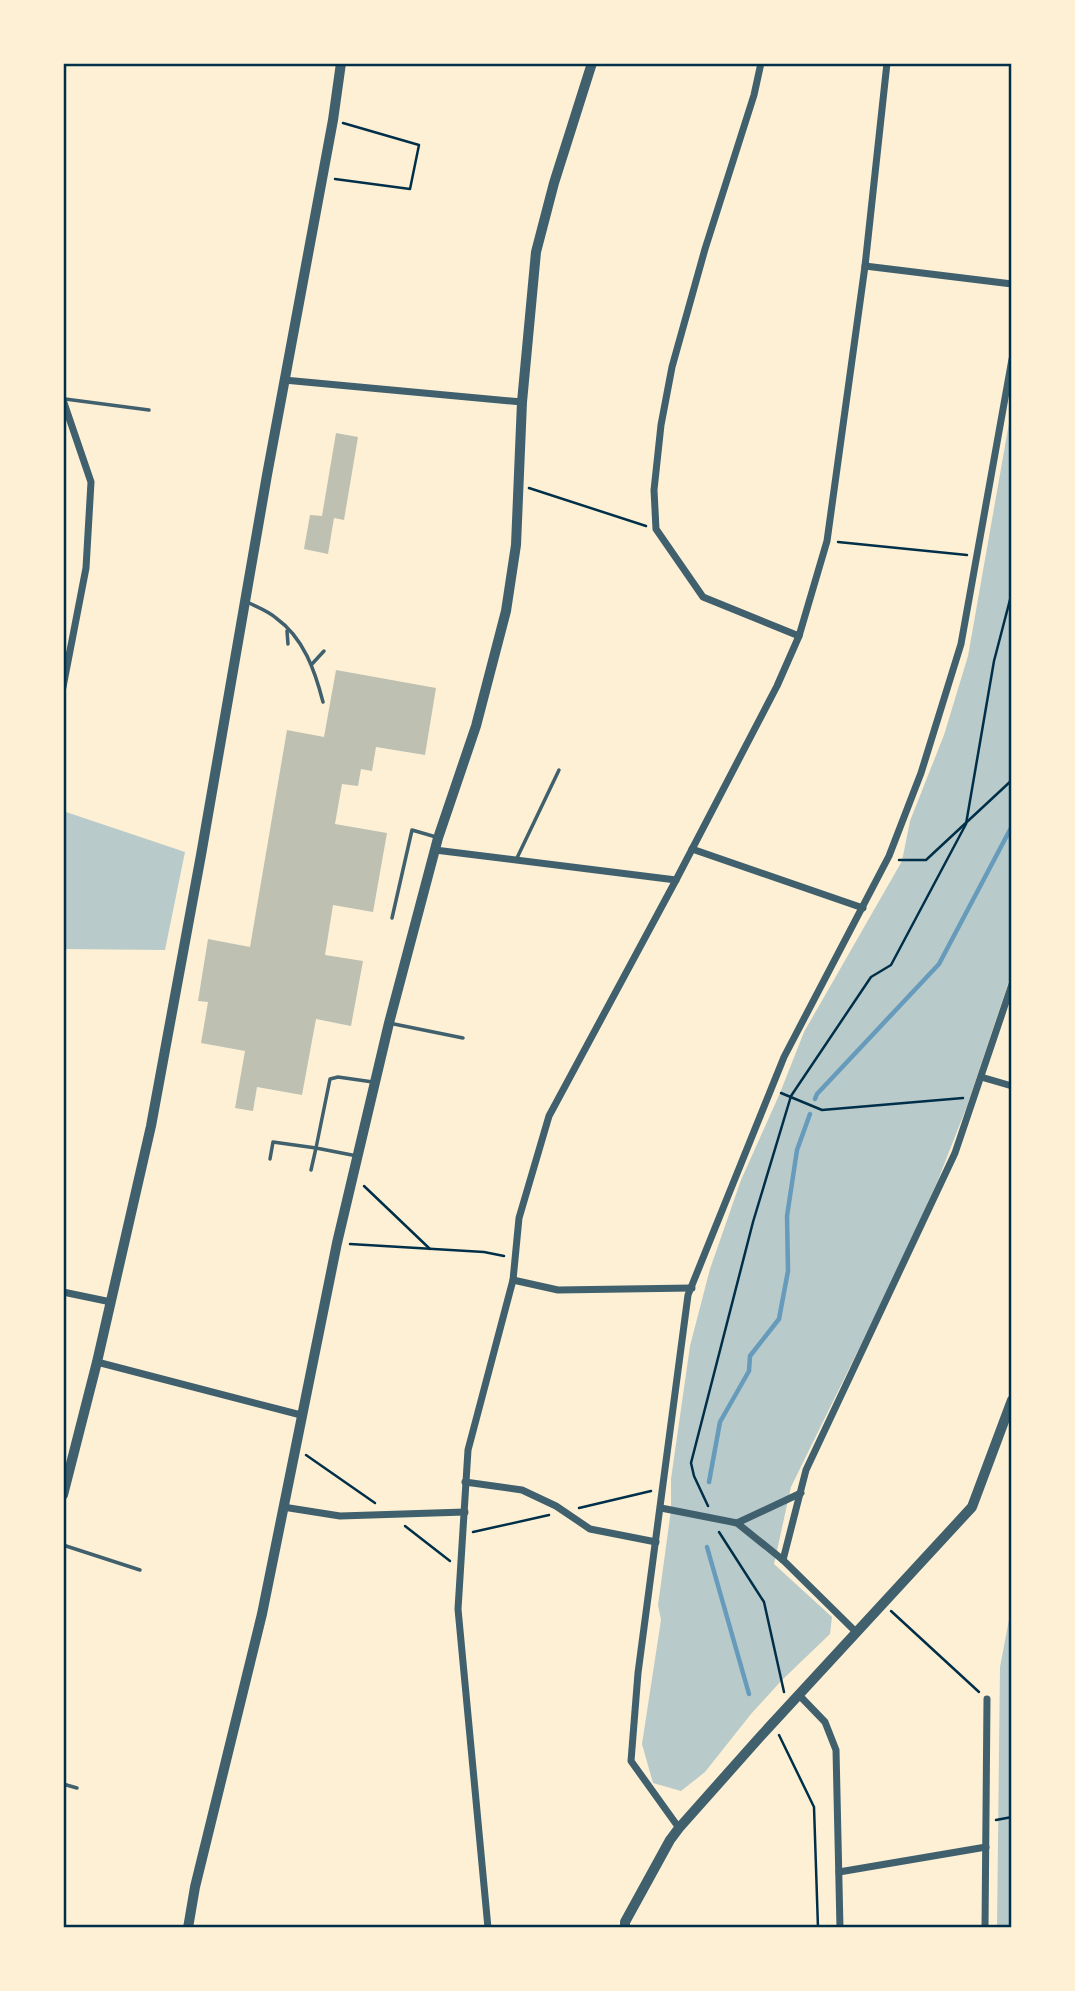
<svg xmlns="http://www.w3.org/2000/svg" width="1075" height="1991" font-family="Lato,sans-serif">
	<rect width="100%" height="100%" fill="#fdf0d5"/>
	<g fill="#b9caca">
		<polygon points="1012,406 1012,972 967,1106 938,1180 897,1271 791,1487 774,1564 832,1617 830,1634 781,1681 751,1714 705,1772 681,1791 653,1783 642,1744 661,1620 658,1605 671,1510 671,1479 690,1346 710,1269 741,1180 780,1093 804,1032 902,861 910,821 944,735 968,656"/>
		<polygon points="63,811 185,852 165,950 63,949"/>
		<polygon points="1012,1604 1012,1928 997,1928 1000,1667"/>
	</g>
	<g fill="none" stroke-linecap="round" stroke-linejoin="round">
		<g stroke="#669bbc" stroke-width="4.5">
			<polyline points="815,1099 817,1094 939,964 1012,826"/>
			<polyline points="709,1482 720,1422 749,1371 750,1356 779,1319 788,1271 787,1216 797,1150 810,1114"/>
			<polyline points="707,1547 749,1694"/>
		</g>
	</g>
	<g fill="#bec0b2">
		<polygon points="336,433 358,437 344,520 334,518 328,554 304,549 310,515 322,516"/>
		<polygon points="336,670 436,688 425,755 376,747 372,771 361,769 358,786 342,784 335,824 387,833 373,912 333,905 325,955 363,961 351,1026 316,1019 302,1095 257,1087 253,1111 235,1108 245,1051 201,1043 208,1002 198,1001 208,939 250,947 287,730 324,737"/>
	</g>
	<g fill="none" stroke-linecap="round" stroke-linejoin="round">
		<g stroke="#003049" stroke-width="2.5">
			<polyline points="335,179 410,189 419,145 343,123"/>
			<polyline points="529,488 646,526"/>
			<polyline points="838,542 967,555"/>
			<polyline points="899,860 926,860 1012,780"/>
			<polyline points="781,1093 822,1110 963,1098"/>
			<polyline points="364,1186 430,1249"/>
			<polyline points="350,1244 484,1252 504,1256"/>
			<polyline points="306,1455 375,1503"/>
			<polyline points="708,1506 694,1476 691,1463 753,1222 791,1096 871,977 891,965 966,824 994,661 1012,592"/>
			<polyline points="579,1508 651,1491"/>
			<polyline points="405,1526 450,1561"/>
			<polyline points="473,1532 549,1515"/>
			<polyline points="719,1532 764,1602 784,1692"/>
			<polyline points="891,1611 979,1692"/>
			<polyline points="779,1735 814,1807 818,1928"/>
			<polyline points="996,1820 1012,1817"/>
		</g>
		<g stroke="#3f606c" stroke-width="3.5">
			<polyline points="65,399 149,410"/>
			<path d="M247 602C257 607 268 611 276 618 304 638 315 671 323 702"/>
			<polyline points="287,631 288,644"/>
			<polyline points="312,664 324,651"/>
			<polyline points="516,860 559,770"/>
			<polyline points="392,918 412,830 436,837"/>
			<polyline points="389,1023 463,1038"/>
			<polyline points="357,1156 316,1148 330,1079 338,1077 373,1082"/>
			<polyline points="270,1159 273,1142 316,1148 311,1170"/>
			<polyline points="63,1545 140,1570"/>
			<polyline points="63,1784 77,1788"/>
		</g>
		<g stroke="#3f606c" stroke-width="7">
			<polyline points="761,63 754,95 705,249 672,367 661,425 654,490 656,529 703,597 799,636"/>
			<polyline points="865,266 1012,284"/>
			<polyline points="284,380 522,402"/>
			<polyline points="63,400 91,482 86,568 63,687"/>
			<polyline points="692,849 863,908"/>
			<polyline points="435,850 676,880"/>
			<polyline points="981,1077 1012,1086"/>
			<polyline points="513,1280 558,1290 692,1288"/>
			<polyline points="63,1292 111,1302"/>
			<polyline points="97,1362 301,1415"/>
			<polyline points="465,1482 522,1490 556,1506 590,1529 656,1542"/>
			<polyline points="283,1507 340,1516 465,1512"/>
			<polyline points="661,1508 737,1523 783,1560 856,1632"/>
			<polyline points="737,1523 801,1493"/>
			<polyline points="783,1560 806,1470 955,1153 1012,984"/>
			<polyline points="799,1695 825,1722 836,1750 840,1928"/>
			<polyline points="679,1828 631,1761 638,1673 688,1295 784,1057 889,856 921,773 961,644 1012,359"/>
			<polyline points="839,1872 986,1847"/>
			<polyline points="488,1928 458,1609 468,1450 513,1280 519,1218 549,1116 676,880 777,686 799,636 827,541 865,266 887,63"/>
			<polyline points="985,1928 987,1699"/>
		</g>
		<g stroke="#3f606c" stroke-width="10">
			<polyline points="63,1495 97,1362 151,1126 201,855 267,475 333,120 341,63"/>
			<polyline points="188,1928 195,1887 262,1614 337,1243 389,1023 438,838 476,726 506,611 516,545 522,402 536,252 554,183 592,63"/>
			<polyline points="625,1928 625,1922 670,1840 679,1828 759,1738 972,1507 1012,1400"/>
		</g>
	</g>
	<rect width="1075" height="1991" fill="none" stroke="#fdf0d5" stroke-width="130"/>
	<rect x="65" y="65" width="945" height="1861" fill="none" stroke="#003049" stroke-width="2.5"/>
</svg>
